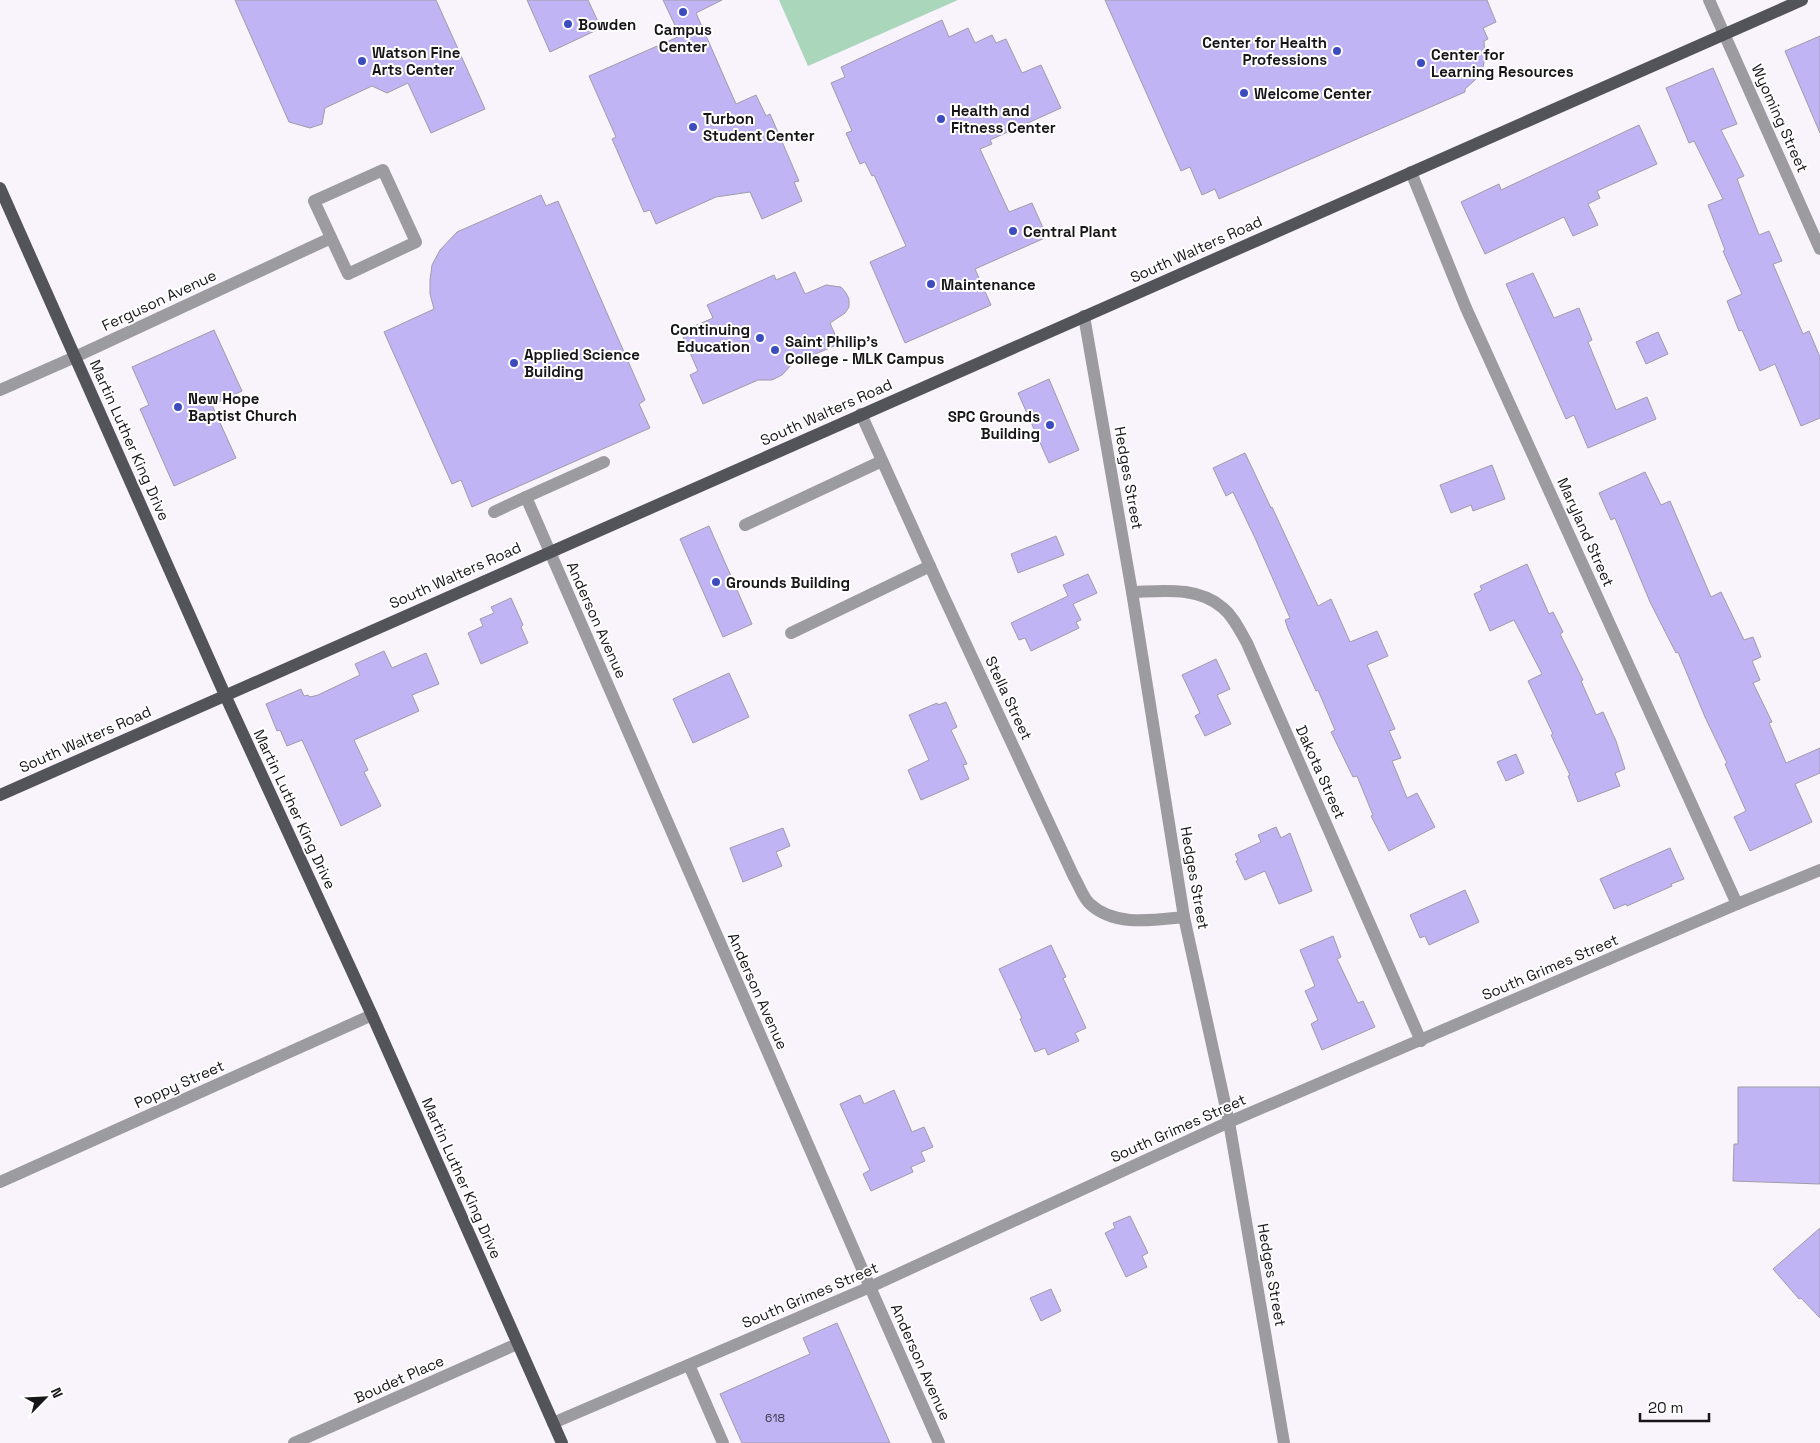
<svg xmlns="http://www.w3.org/2000/svg" width="1820" height="1443" font-family="'Space Grotesk',sans-serif">
	<rect width="100%" height="100%" fill="#f9f3fc"/>
	<polygon fill="#aad6bc" points="779,0 958,0 808,66"/>
	<g fill="#c1b4f4" stroke="#9f9da7">
		<polygon points="235,0 436,0 485,109 431,133 408,83 387,93 372,86 325,108 322,124 310,128 289,122"/>
		<polygon points="527,0 588,0 601,28 550,52"/>
		<polygon points="663,0 722,0 696,13 736,104 756,95 766,116 770,114 799,181 794,182 802,201 762,219 750,192 716,197 656,224 650,210 644,212 612,139 616,137 589,76 680,36"/>
		<polygon points="1105,0 1487,0 1496,22 1483,28 1488,39 1484,41 1485,58 1483,67 1475,80 1465,89 1465,92 1219,199 1215,189 1202,195 1190,167 1181,171"/>
		<polygon points="942,20 949,37 968,28 975,43 992,35 996,43 1006,39 1022,73 1041,65 1061,108 990,140 992,144 980,149 1009,212 1032,203 1047,237 975,269 991,305 905,343 870,262 906,246 874,175 872,176 865,162 860,164 846,133 852,131 831,83 845,77 841,67"/>
		<polygon points="1820,36 1820,133 1785,51"/>
		<polygon points="1713,68 1737,124 1721,130 1744,176 1737,179 1759,235 1769,231 1782,261 1773,264 1803,334 1809,331 1820,357 1820,418 1801,426 1775,364 1760,371 1742,330 1739,331 1727,301 1742,294 1723,251 1725,250 1708,205 1723,199 1694,141 1689,143 1666,88"/>
		<polygon points="1639,125 1657,164 1597,191 1600,198 1588,204 1598,225 1573,236 1564,217 1485,254 1461,202 1499,184 1501,190"/>
		<polygon points="541,195 546,206 558,201 645,400 639,404 650,428 472,507 461,480 452,484 384,332 434,309 430,294 430,280 432,265 440,250 457,232"/>
		<polygon points="795,272 805,294 826,285 841,287 846,293 849,299 849,307 845,313 830,323 839,344 792,364 782,375 772,380 758,380 703,404 690,375 698,371 681,332 713,318 707,305 774,275 776,280"/>
		<polygon points="1533,273 1554,318 1579,308 1592,340 1588,342 1616,410 1647,397 1656,419 1588,448 1574,415 1566,419 1506,284"/>
		<polygon points="214,330 242,391 212,405 236,458 174,486 140,409 149,405 132,367"/>
		<polygon points="1658,332 1668,354 1646,364 1636,342"/>
		<polygon points="1049,379 1079,450 1049,463 1018,393"/>
		<polygon points="1245,453 1271,508 1272,507 1318,606 1331,599 1350,642 1377,631 1388,656 1367,665 1395,729 1389,731 1401,758 1392,761 1407,798 1417,793 1435,827 1389,851 1371,816 1373,815 1357,776 1353,777 1331,732 1335,730 1318,690 1316,691 1288,629 1285,620 1290,618 1255,538 1233,492 1226,496 1213,468"/>
		<polygon points="1492,465 1505,499 1473,511 1471,505 1451,513 1440,485"/>
		<polygon points="1645,472 1661,505 1670,501 1711,597 1721,592 1744,640 1753,637 1761,657 1752,661 1760,680 1753,683 1772,722 1769,723 1786,763 1820,748 1820,773 1795,784 1812,822 1750,851 1734,817 1746,811 1725,764 1727,763 1705,717 1678,652 1676,653 1650,602 1615,518 1611,520 1599,493"/>
		<polygon points="709,526 752,624 723,637 680,539"/>
		<polygon points="1056,536 1064,555 1018,573 1011,554"/>
		<polygon points="1527,564 1549,614 1553,612 1563,632 1560,634 1583,680 1581,681 1596,715 1603,712 1616,741 1625,769 1615,773 1620,786 1578,802 1568,776 1570,775 1551,735 1553,734 1528,681 1542,674 1514,620 1490,631 1474,594 1482,590 1480,586"/>
		<polygon points="1088,574 1097,593 1073,604 1081,620 1076,622 1079,628 1031,651 1025,638 1019,640 1011,623 1068,596 1063,585"/>
		<polygon points="511,598 523,625 521,627 528,643 481,664 468,633 483,626 480,619 494,613 491,607"/>
		<polygon points="384,651 392,668 426,653 439,684 412,695 419,711 354,740 368,770 364,772 381,806 341,826 302,740 287,746 280,730 277,731 266,704 301,689 304,696 308,695 310,697 318,695 360,675 355,664"/>
		<polygon points="1216,659 1230,689 1217,695 1231,724 1205,736 1195,716 1200,713 1182,675"/>
		<polygon points="729,673 749,717 693,743 673,699"/>
		<polygon points="946,702 957,727 951,730 967,764 963,765 969,779 921,800 908,770 929,760 909,715 937,703 938,705"/>
		<polygon points="1516,754 1524,773 1506,781 1497,762"/>
		<polygon points="1276,827 1281,838 1290,833 1312,891 1279,904 1265,871 1245,880 1236,861 1238,860 1235,854 1261,842 1258,835"/>
		<polygon points="783,828 790,846 776,852 782,866 743,882 730,848"/>
		<polygon points="1670,848 1684,879 1671,884 1672,886 1627,906 1626,904 1614,909 1600,879"/>
		<polygon points="1465,890 1479,922 1429,945 1425,936 1420,938 1410,915"/>
		<polygon points="1333,936 1341,957 1337,959 1358,1003 1363,1001 1375,1027 1322,1050 1311,1024 1318,1020 1305,991 1315,986 1300,950"/>
		<polygon points="1051,945 1066,977 1063,978 1086,1028 1075,1033 1079,1041 1048,1055 1045,1048 1035,1052 1020,1019 1022,1018 999,969"/>
		<polygon points="1738,1087 1820,1087 1820,1184 1733,1181 1734,1144 1738,1144"/>
		<polygon points="894,1090 912,1132 924,1127 933,1147 921,1152 925,1161 911,1167 913,1172 871,1191 863,1174 870,1170 840,1104 860,1095 864,1104"/>
		<polygon points="1130,1216 1148,1253 1142,1256 1147,1267 1126,1277 1105,1233 1115,1228 1113,1223"/>
		<polygon points="1820,1228 1820,1318 1801,1298 1799,1299 1773,1269"/>
		<polygon points="1051,1289 1061,1311 1041,1321 1030,1298"/>
		<polygon points="837,1323 890,1443 742,1443 720,1394 810,1354 803,1338"/>
	</g>
	<g fill="none" stroke-linecap="round" stroke-linejoin="round">
		<g stroke="#9c9ba0" stroke-width="12">
			<polyline points="1709,0 1820,249"/>
			<polygon points="383,170 416,242 348,274 314,201"/>
			<polyline points="1411,172 1466,308 1737,904"/>
			<polyline points="1084,316 1132,592 1184,917 1229,1122 1284,1443"/>
			<polyline points="0,390 75,357 331,238"/>
			<path d="M861 414 943 595 1074 877C1079 885 1083 898 1090 904 1115 927 1153 920 1184 917"/>
			<polyline points="604,462 526,497 870,1287 939,1443"/>
			<polyline points="494,512 526,497"/>
			<polyline points="745,525 882,461"/>
			<path d="M1132 592C1163 591 1198 586 1223 608 1234 617 1240 631 1247 643L1421 1041"/>
			<polyline points="791,633 930,566"/>
			<polyline points="0,1182 372,1015"/>
			<polyline points="689,1365 723,1443"/>
			<polyline points="553,1423 870,1287 1229,1122 1737,904 1820,870"/>
			<polyline points="294,1443 517,1344"/>
		</g>
		<g stroke="#53535a" stroke-width="12">
			<polyline points="0,188 225,695 372,1015 562,1443"/>
			<polyline points="0,795 1802,0"/>
		</g>
	</g>
	<g fill="#3c4cbf" stroke="#fff" stroke-width="2">
		<circle cx="683" cy="12" r="5"/>
		<circle cx="568" cy="24" r="5"/>
		<circle cx="1337" cy="51" r="5"/>
		<circle cx="362" cy="61" r="5"/>
		<circle cx="1421" cy="63" r="5"/>
		<circle cx="1244" cy="93" r="5"/>
		<circle cx="941" cy="119" r="5"/>
		<circle cx="693" cy="127" r="5"/>
		<circle cx="1013" cy="231" r="5"/>
		<circle cx="931" cy="284" r="5"/>
		<circle cx="760" cy="338" r="5"/>
		<circle cx="775" cy="350" r="5"/>
		<circle cx="514" cy="363" r="5"/>
		<circle cx="178" cy="407" r="5"/>
		<circle cx="1050" cy="425" r="5"/>
		<circle cx="716" cy="582" r="5"/>
	</g>
	<g text-anchor="middle" dominant-baseline="central" stroke-width="4" stroke-linejoin="round" paint-order="stroke">
		<g font-size="12" fill="#423d4f">
			<text x="775" y="1418">618</text>
		</g>
		<g font-size="15" font-weight="bold" fill="#171518" stroke="#fff" text-anchor="start">
			<text x="578" y="24">Bowden</text>
			<text x="683" y="29" text-anchor="middle">Campus<tspan x="683" dy="17">Center</tspan></text>
			<text x="1327" y="42" text-anchor="end">Center for Health<tspan x="1327" dy="17">Professions</tspan></text>
			<text x="372" y="52">Watson Fine<tspan x="372" dy="17">Arts Center</tspan></text>
			<text x="1431" y="54">Center for<tspan x="1431" dy="17">Learning Resources</tspan></text>
			<text x="1254" y="93">Welcome Center</text>
			<text x="951" y="110">Health and<tspan x="951" dy="17">Fitness Center</tspan></text>
			<text x="703" y="118">Turbon<tspan x="703" dy="17">Student Center</tspan></text>
			<text x="1023" y="231">Central Plant</text>
			<text x="941" y="284">Maintenance</text>
			<text x="750" y="329" text-anchor="end">Continuing<tspan x="750" dy="17">Education</tspan></text>
			<text x="785" y="341">Saint Philip's<tspan x="785" dy="17">College - MLK Campus</tspan></text>
			<text x="524" y="354">Applied Science<tspan x="524" dy="17">Building</tspan></text>
			<text x="188" y="398">New Hope<tspan x="188" dy="17">Baptist Church</tspan></text>
			<text x="1040" y="416" text-anchor="end">SPC Grounds<tspan x="1040" dy="17">Building</tspan></text>
			<text x="726" y="582">Grounds Building</text>
		</g>
		<g font-size="15" fill="#171518" stroke="#fff">
			<text transform="translate(1780 118) rotate(66)">Wyoming Street</text>
			<text transform="translate(1196 249) rotate(-24)">South Walters Road</text>
			<text transform="translate(159 300) rotate(-25)">Ferguson Avenue</text>
			<text transform="translate(826 412) rotate(-24)">South Walters Road</text>
			<text transform="translate(130 440) rotate(66)">Martin Luther King Drive</text>
			<text transform="translate(1129 478) rotate(80)">Hedges Street</text>
			<text transform="translate(1586 532) rotate(66)">Maryland Street</text>
			<text transform="translate(455 575) rotate(-24)">South Walters Road</text>
			<text transform="translate(597 620) rotate(66)">Anderson Avenue</text>
			<text transform="translate(1009 698) rotate(65)">Stella Street</text>
			<text transform="translate(85 739) rotate(-24)">South Walters Road</text>
			<text transform="translate(1321 772) rotate(66)">Dakota Street</text>
			<text transform="translate(295 809) rotate(65)">Martin Luther King Drive</text>
			<text transform="translate(1195 878) rotate(80)">Hedges Street</text>
			<text transform="translate(1550 967) rotate(-23)">South Grimes Street</text>
			<text transform="translate(758 991) rotate(66)">Anderson Avenue</text>
			<text transform="translate(179 1084) rotate(-24)">Poppy Street</text>
			<text transform="translate(1178 1128) rotate(-24)">South Grimes Street</text>
			<text transform="translate(462 1178) rotate(66)">Martin Luther King Drive</text>
			<text transform="translate(1272 1275) rotate(80)">Hedges Street</text>
			<text transform="translate(810 1295) rotate(-23)">South Grimes Street</text>
			<text transform="translate(921 1362) rotate(66)">Anderson Avenue</text>
			<text transform="translate(399 1379) rotate(-24)">Boudet Place</text>
		</g>
	</g>
	<g transform="translate(45 1398) rotate(66)" stroke="#ffffff" stroke-width="4" paint-order="stroke">
	<path d="M0-4L9 19L0 12L-9 19Z" fill="#171518"/>
	<text y="-8" font-size="14" font-weight="bold" text-anchor="middle" fill="#171518">N</text>
	</g>
	<path d="M1640 1413v8h69v-8" fill="none" stroke="#171518" stroke-width="2.5"/>
	<text x="1648" y="1413" font-size="15" fill="#171518" stroke="#ffffff" stroke-width="4" paint-order="stroke">20 m</text>
</svg>
